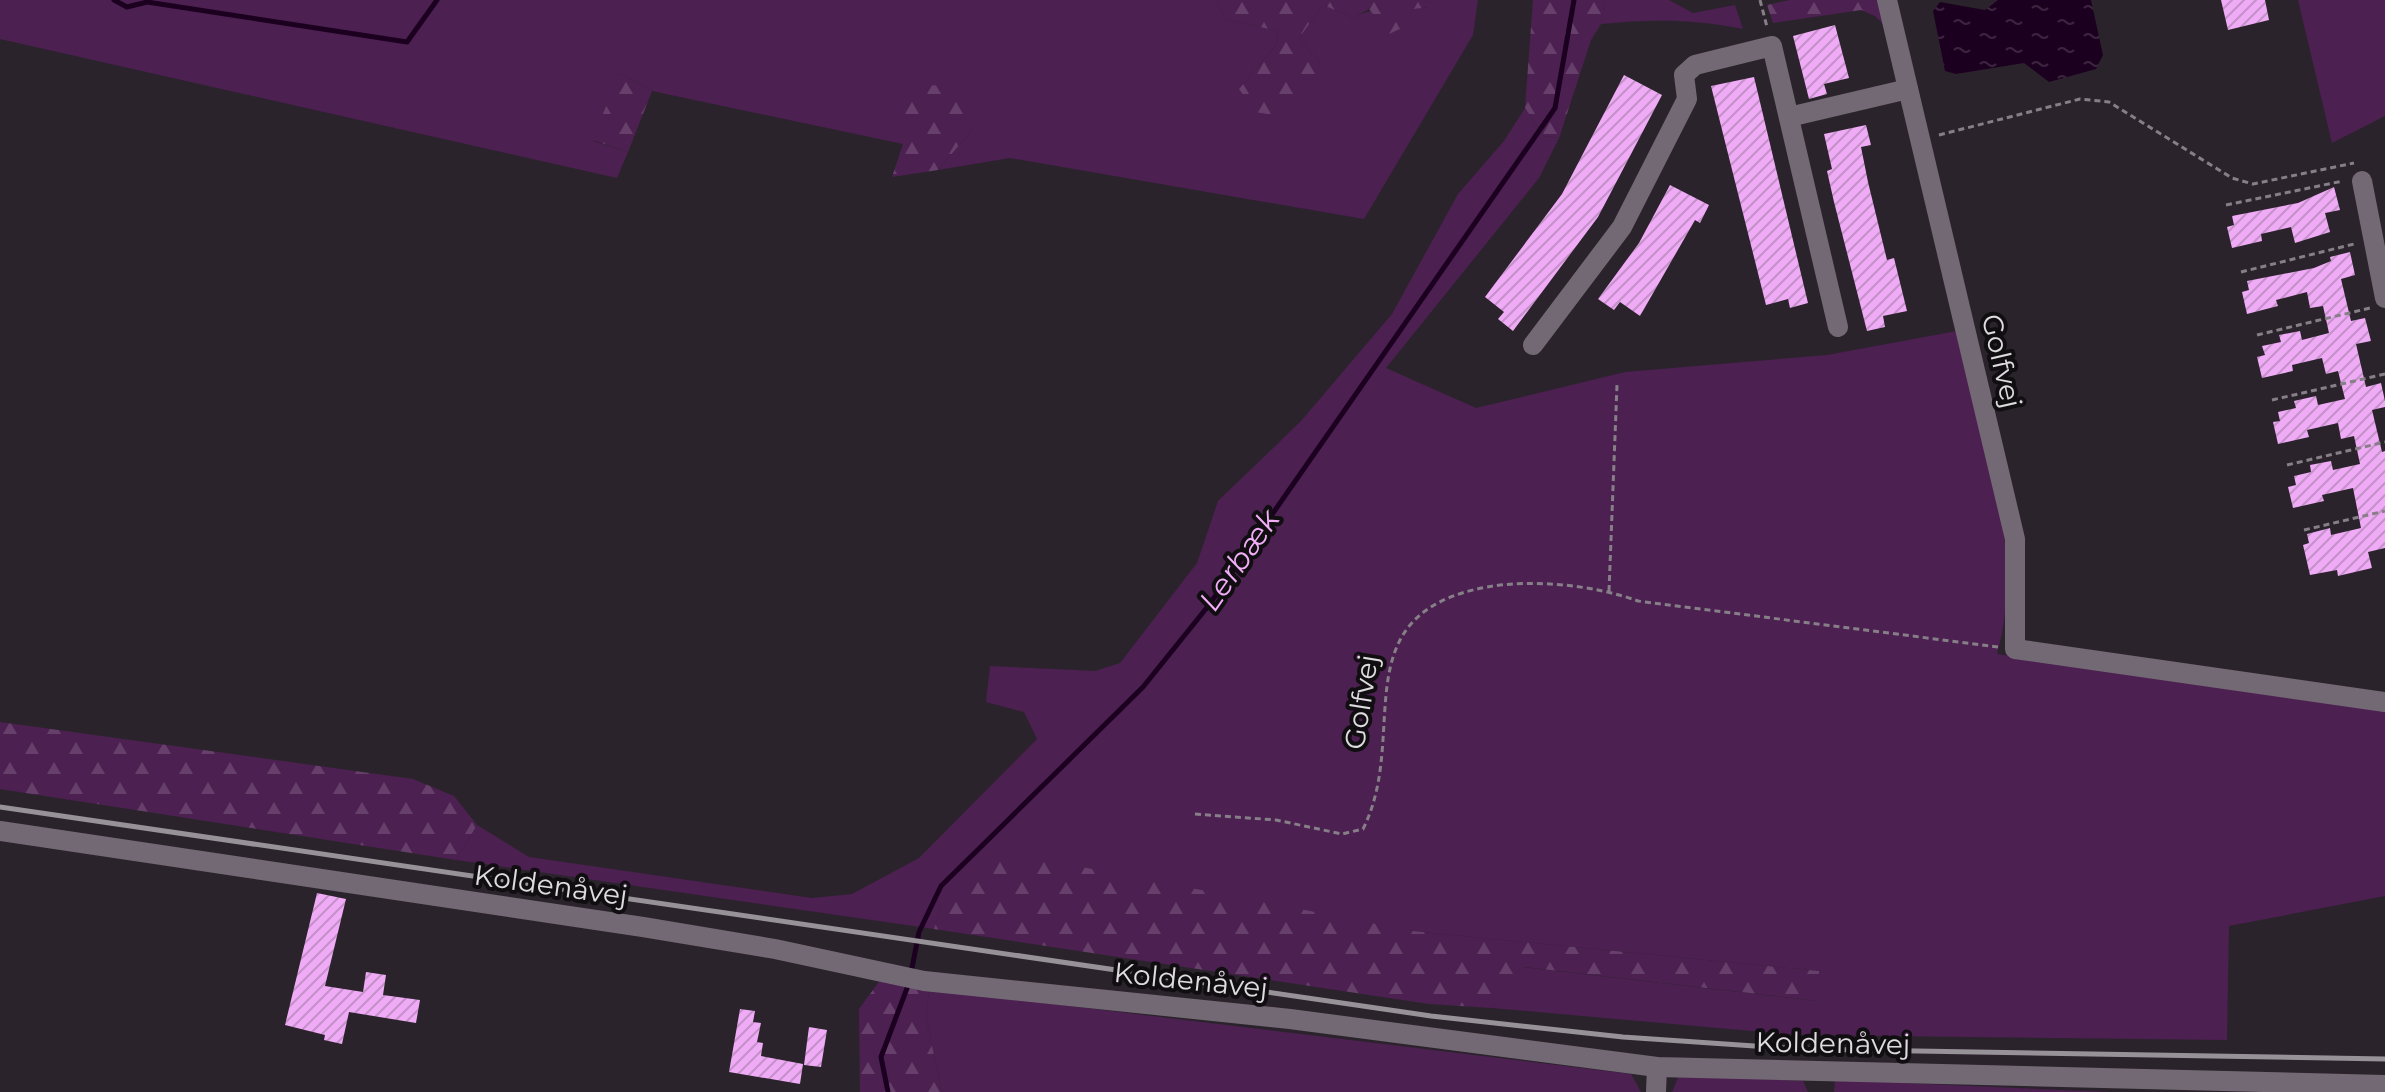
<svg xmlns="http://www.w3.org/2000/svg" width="2385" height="1092" font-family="Montserrat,sans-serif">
	<defs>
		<pattern id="forest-firs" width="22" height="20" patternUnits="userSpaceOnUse" patternTransform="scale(2)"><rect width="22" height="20" fill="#4c2051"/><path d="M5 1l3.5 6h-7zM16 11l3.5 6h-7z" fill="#66406a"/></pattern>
		<pattern id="water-ripples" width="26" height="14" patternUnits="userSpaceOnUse" patternTransform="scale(2)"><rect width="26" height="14" fill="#1c0020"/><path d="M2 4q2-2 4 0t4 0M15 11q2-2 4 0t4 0" fill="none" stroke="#3d2540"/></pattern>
		<pattern id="building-hatch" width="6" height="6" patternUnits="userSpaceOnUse" patternTransform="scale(2)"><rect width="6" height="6" fill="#efabf5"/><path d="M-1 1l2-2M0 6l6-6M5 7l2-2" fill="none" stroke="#c491c9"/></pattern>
	</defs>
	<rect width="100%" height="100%" fill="#2b232c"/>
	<g fill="#4c2051">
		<path d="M0 0H1215L1225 19 1277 31 1278 43 1239 89 1321 64 1299 38 1323 5 1353 18C1376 4 1403 11 1429 7L1428 0H1478L1473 35 1364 219 1010 158 938 170 973 129 903 144 652 91 620 73 593 141 628 152 617 178 0 39Z"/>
		<path d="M1605 0H1669L1693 13 1735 5 1743 29C1695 19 1649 19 1601 24Z"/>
		<polygon points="2298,0 2385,0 2385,116 2332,143"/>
		<path d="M1525 108 1544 136 1559 138 1539 178 1386 368 1476 408 1625 372 1827 355 1957 331C1981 434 2027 548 1997 654L2385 711V896L2229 926 2227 1040 1797 1035 1492 1008 1522 967 1818 1001 1819 971 1413 931 942 904 934 929 456 860 477 825 529 857 812 898 852 894 919 858 1037 739 1024 712 986 702 990 666 1095 671 1120 663 1197 563 1218 501 1301 421 1392 314 1458 194 1504 141Z"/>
		<polygon points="929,989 1631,1074 1641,1092 942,1092 926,1018"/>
		<polygon points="1679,1075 1803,1081 1808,1092 1672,1092"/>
		<polygon points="1835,1080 2109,1092 1834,1092"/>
	</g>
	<g fill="url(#forest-firs)">
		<polygon points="1215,0 1428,0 1430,7 1405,10 1402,28 1389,34 1369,9 1353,18 1323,5 1299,38 1321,64 1324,81 1279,116 1255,112 1239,89 1278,43 1277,31 1225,19"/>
		<polygon points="1533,0 1605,0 1601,24 1591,40 1559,138 1544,136 1525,108"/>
		<polygon points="1790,0 1879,0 1887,28 1875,16 1861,10 1773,23 1767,5"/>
		<polygon points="620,73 652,91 628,152 592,140"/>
		<polygon points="926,85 947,86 973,129 938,170 892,177 903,144 887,109"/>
		<polygon points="0,722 413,779 454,796 477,825 456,860 0,789"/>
		<polygon points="999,851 1413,931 1819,971 1819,1001 1523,967 1492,1008 1429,1004 934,929 942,904"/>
		<polygon points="881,979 929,989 926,1018 942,1092 860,1092 859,1009"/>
	</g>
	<polygon fill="url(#water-ripples)" points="1998,0 2091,0 2103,55 2096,69 2049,82 2024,63 1956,74 1945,71 1933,11 1940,2 1985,10"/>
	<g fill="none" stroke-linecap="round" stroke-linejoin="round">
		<g stroke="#1c0020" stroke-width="5">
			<polyline points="114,0 127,7 147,2 407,42 437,0"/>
			<polyline points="911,973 919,932 941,886 1143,687 1209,605 1555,108 1574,0"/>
			<polyline points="888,1092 881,1057 909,983"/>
		</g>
	</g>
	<g fill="url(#building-hatch)">
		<polygon points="2221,0 2265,0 2269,20 2228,30"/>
		<polygon points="1835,25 1849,78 1824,84 1827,94 1809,99 1793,36"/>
		<polygon points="1624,75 1662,95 1598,217 1513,331 1498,319 1504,312 1485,297 1562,194"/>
		<polygon points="1754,77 1808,303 1790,308 1788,299 1766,305 1711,86"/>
		<polygon points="1866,125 1871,145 1861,147 1868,182 1887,260 1894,258 1907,311 1883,316 1885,327 1867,331 1834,202 1827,171 1832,169 1824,134"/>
		<polygon points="1670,185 1709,205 1700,223 1695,220 1640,316 1620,302 1614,310 1598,299 1639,243"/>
		<polygon points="2334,187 2340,210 2325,213 2330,232 2295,243 2291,227 2261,234 2262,241 2232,248 2227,227 2234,225 2232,216 2298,203"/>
		<polygon points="2350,252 2355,275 2341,279 2351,321 2365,318 2371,341 2356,344 2366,387 2381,383 2385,401 2385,407 2372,410 2382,452 2385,451 2385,548 2368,552 2372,568 2338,576 2337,570 2310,575 2303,545 2309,543 2307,534 2330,528 2331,535 2361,528 2353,488 2322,495 2324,501 2293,508 2288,487 2296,485 2294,476 2311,472 2310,465 2331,461 2333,470 2360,464 2354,436 2341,439 2338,423 2307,430 2309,437 2278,444 2273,422 2280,421 2278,412 2296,408 2294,401 2316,396 2318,405 2345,399 2338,371 2326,374 2322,358 2292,365 2293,371 2262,378 2257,357 2265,355 2262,346 2281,342 2279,335 2300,331 2302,340 2329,333 2323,306 2310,308 2307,292 2276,300 2278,306 2247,314 2242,292 2249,290 2247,281 2314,268 2331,261 2330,257"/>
		<polygon points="317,893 346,899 325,986 363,992 366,972 386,975 383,995 420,1000 416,1023 349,1012 342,1044 324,1040 325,1035 285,1025"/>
		<polygon points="740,1009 755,1011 753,1022 761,1023 757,1042 763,1043 761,1056 803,1064 800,1084 729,1072"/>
		<polygon points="809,1027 827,1030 821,1067 804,1065"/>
	</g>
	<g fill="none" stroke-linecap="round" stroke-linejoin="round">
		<g stroke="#867f87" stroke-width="3" stroke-dasharray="6 4" stroke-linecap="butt">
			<polyline points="1760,0 1767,27"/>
			<polyline points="1939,135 2080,99 2109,102 2232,178 2253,184 2354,163"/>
			<polyline points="2226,205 2343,181"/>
			<polyline points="2241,272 2354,244"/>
			<polyline points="2257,335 2370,308"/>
			<polyline points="2272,400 2385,374"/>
			<polyline points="2287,465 2385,442"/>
			<polyline points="2304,530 2385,511"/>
			<polyline points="1609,591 1617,385"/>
			<path d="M1195 814 1276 820 1342 834 1363 829C1411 734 1339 614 1487 587 1533 579 1594 585 1638 601L1998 647"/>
		</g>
		<g stroke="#736974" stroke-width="20">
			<polyline points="1887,0 2015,539 2015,649 2385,702"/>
			<polyline points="1789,117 1908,89"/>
			<polyline points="2362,181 2385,298"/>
			<polyline points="1533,345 1622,227 1687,99 1684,75 1695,65 1772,46 1838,327"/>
			<polyline points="0,831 643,927 775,949 924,981 1290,1019 1657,1067 2385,1085"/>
			<polyline points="1656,1092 1657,1067"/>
		</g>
		<polyline stroke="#979198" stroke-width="5" points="0,807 1431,1016 1623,1037 1800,1049 2385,1059"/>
	</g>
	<g text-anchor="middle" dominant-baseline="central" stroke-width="8" stroke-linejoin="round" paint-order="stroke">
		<g font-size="28" fill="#e0dbe1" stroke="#110e12">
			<text transform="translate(2002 361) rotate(77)">Golfvej</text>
			<text transform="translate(1361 702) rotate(-81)">Golfvej</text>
			<text transform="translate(551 885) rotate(8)">Koldenåvej</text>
			<text transform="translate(1191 980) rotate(6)">Koldenåvej</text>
			<text transform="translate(1833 1043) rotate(1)">Koldenåvej</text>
		</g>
		<g font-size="30" font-style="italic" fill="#f1adf7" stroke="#110e12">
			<text transform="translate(1239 560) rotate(-55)">Lerbæk</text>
		</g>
	</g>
</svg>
